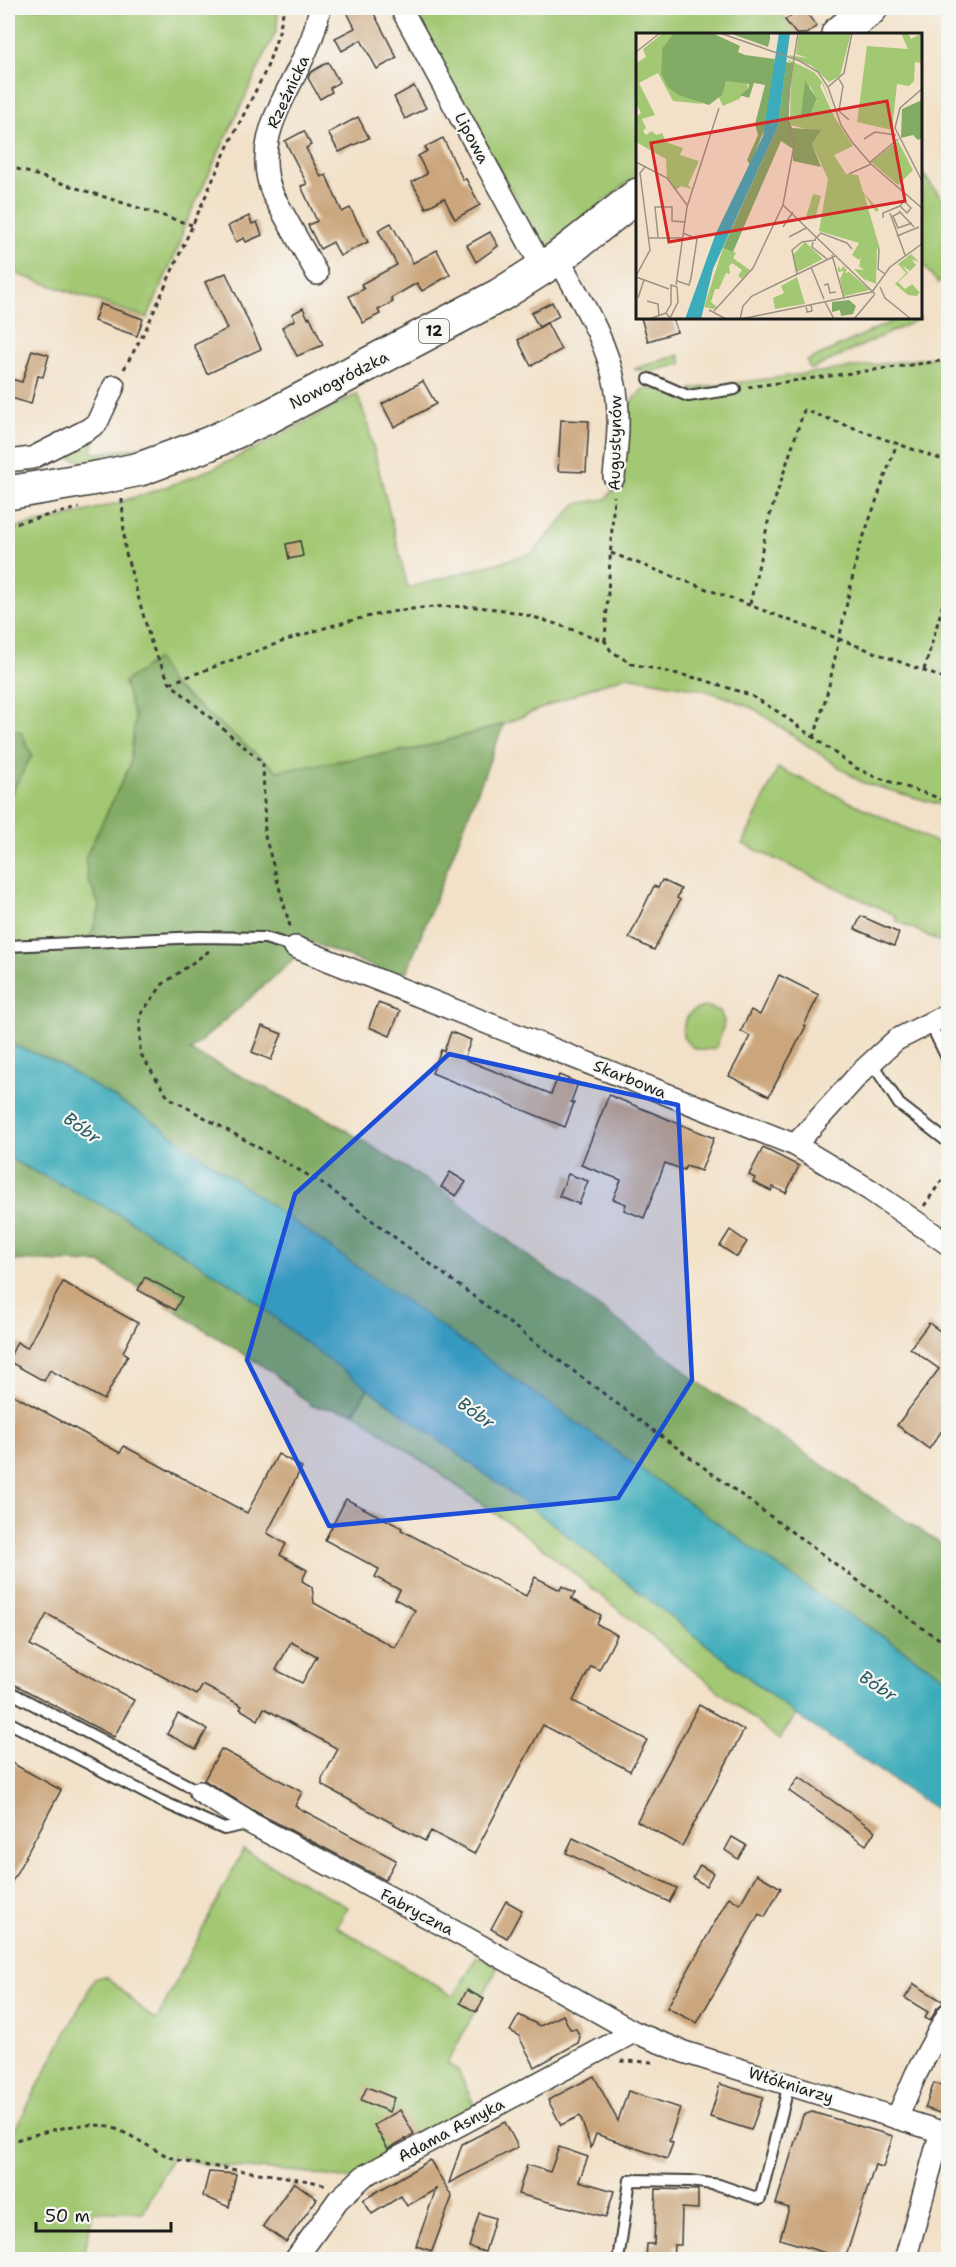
<svg xmlns="http://www.w3.org/2000/svg" width="956" height="2267" font-family="'Shantell Sans',sans-serif">
	<rect width="100%" height="100%" fill="#f6f6f2"/>
	<filter id="ink" filterUnits="userSpaceOnUse"><feTurbulence type="fractalNoise" baseFrequency=".0167" numOctaves="2"/><feDisplacementMap in="SourceGraphic" scale="12" xChannelSelector="R" yChannelSelector="G"/><feConvolveMatrix kernelMatrix="1 2 1 2 8 2 1 2 1" color-interpolation-filters="sRGB"/></filter>
	<filter id="wash" filterUnits="userSpaceOnUse"><feTurbulence type="fractalNoise" baseFrequency=".008" numOctaves="4" result="noise"/><feDisplacementMap in="SourceGraphic" scale="24" xChannelSelector="R" yChannelSelector="G"/><feGaussianBlur stdDeviation="1.35" result="paint"/><feColorMatrix in="noise" values="0 0 0 0 0 0 0 0 0 0 0 0 0 0 0 0 0 1.4 0 .05"/><feComposite in="paint" operator="in"/></filter>
	<g filter="url(#wash)">
		<rect width="100%" height="100%" fill="#f2e1c8"/>
		<g fill="#a3c873" stroke="#607248" stroke-width="1.5">
			<polygon points="8,8 278,8 277,29 183,229 181,241 147,318 8,271"/>
			<polygon points="408,8 777,8 797,34 638,34 638,174 549,246 543,247"/>
			<polygon points="922,173 948,206 948,275 938,283 922,264"/>
			<polygon points="899,318 921,318 810,370 807,361"/>
			<polygon points="679,355 682,364 649,372 634,369"/>
			<path d="M948 355V807L861 782 754 709 734 700 704 690 627 676 593 687 504 724 421 748 277 771 170 683 124 682 135 719 130 765 85 858 88 879 100 907 91 936 58 945 8 949V799L32 755 21 733 8 728V529C78 516 148 496 214 468 263 446 310 419 357 394L367 422 408 588 533 553 576 504 606 499 622 478 627 414 630 403 643 389H660L693 401 691 389Z"/>
			<polygon points="99,429 92,449 95,454 154,445 88,463 51,453"/>
			<polygon points="778,768 948,848 948,931 943,943 895,920 897,916 743,844"/>
			<path d="M708 1007 720 1011 724 1021 723 1028 716 1048C701 1052 692 1050 683 1037 682 1019 689 1008 708 1007Z"/>
			<polygon points="369,1387 549,1521 796,1715 779,1740 534,1541 354,1412"/>
			<polygon points="243,1850 348,1907 337,1927 454,1996 477,1956 498,1967 447,2064 458,2070 479,2116 355,2180 301,2172 208,2165 173,2155 143,2213 93,2211 83,2259 8,2259 8,2134 13,2133 95,1978 106,1977 156,2021"/>
		</g>
		<g fill="#82ac65" stroke="#4f6440" stroke-width="1.5">
			<polygon points="157,659 170,683 277,771 421,748 504,724 404,979 298,937 293,960 190,1051 328,1119 445,1192 537,1263 673,1360 692,1378 948,1549 948,1679 811,1590 54,1061 8,1043 8,949 58,945 91,936 100,907 88,879 85,858 130,765 135,719 124,682"/>
			<polygon points="8,728 21,732 32,755 8,799"/>
			<polygon points="8,1158 121,1215 244,1292 302,1340 369,1387 354,1412 312,1406 272,1372 100,1263 8,1260"/>
		</g>
		<polygon fill="#3dacba" stroke="#2c646b" stroke-width="1.5" points="8,1043 54,1061 154,1122 811,1590 948,1679 948,1817 796,1715 549,1521 302,1340 244,1292 121,1215 8,1158"/>
		<g id="blocks">
			<g fill="#cba67d" fill-rule="evenodd">
				<polygon points="345,8 371,8 397,58 377,69 361,40 342,51 335,38 355,28"/>
				<polygon points="802,8 817,26 806,34 796,34 785,20"/>
				<polygon points="328,62 339,82 330,88 332,92 320,99 308,78 311,72"/>
				<polygon points="414,86 426,108 405,119 394,97"/>
				<polygon points="358,117 369,138 339,152 328,133"/>
				<polygon points="304,131 311,145 306,148 321,177 326,175 342,212 350,208 368,242 340,256 333,242 320,249 308,225 317,221 301,186 307,184 285,141"/>
				<polygon points="443,138 463,180 466,179 480,205 455,219 444,198 426,208 412,182 427,174 418,156 427,151 425,147"/>
				<polygon points="249,216 252,224 257,222 262,235 246,242 244,238 236,242 228,226"/>
				<polygon points="391,223 413,263 437,250 450,275 422,291 417,283 391,298 393,302 378,310 380,314 363,323 349,296 364,289 361,284 397,265 378,230"/>
				<polygon points="490,232 498,246 476,262 467,245"/>
				<polygon points="226,273 261,349 207,374 194,345 227,329 205,282"/>
				<polygon points="552,302 559,316 539,327 531,313"/>
				<polygon points="100,304 143,319 137,336 94,321"/>
				<polygon points="303,308 308,318 310,317 323,345 297,356 282,327 295,320 292,314"/>
				<polygon points="641,318 673,318 677,332 648,341"/>
				<polygon points="547,323 561,350 531,366 518,340"/>
				<polygon points="32,350 49,355 43,377 38,376 31,404 8,397 8,378 22,382"/>
				<polygon points="423,381 436,404 394,427 382,404"/>
				<polygon points="561,420 589,421 586,472 558,471"/>
				<polygon points="300,541 303,556 289,559 286,544"/>
				<polygon points="662,880 681,889 677,898 680,900 654,950 629,938 654,886 658,888"/>
				<polygon points="861,916 899,933 894,946 855,929"/>
				<polygon points="779,975 819,995 804,1025 806,1026 769,1096 729,1076 750,1036 741,1031 751,1010 760,1015"/>
				<polygon points="378,1003 400,1011 390,1036 369,1027"/>
				<polygon points="262,1026 282,1034 271,1060 252,1052"/>
				<polygon points="451,1032 471,1040 464,1059 551,1094 559,1075 578,1083 571,1102 574,1103 565,1127 432,1073 441,1050 444,1051"/>
				<polygon points="609,1095 714,1138 701,1171 686,1166 684,1170 665,1163 644,1218 624,1210 626,1204 613,1199 621,1180 581,1165"/>
				<polygon points="763,1148 799,1166 786,1193 773,1187 771,1191 753,1182 755,1178 749,1175"/>
				<polygon points="450,1172 466,1182 456,1196 441,1187"/>
				<polygon points="568,1174 588,1181 579,1204 559,1196"/>
				<polygon points="730,1230 747,1242 737,1257 720,1246"/>
				<polygon points="145,1277 182,1297 175,1310 138,1290"/>
				<polygon points="63,1282 138,1323 123,1352 128,1355 104,1400 50,1370 44,1381 8,1361 17,1342 27,1348"/>
				<polygon points="929,1323 948,1337 948,1422 929,1449 897,1425 939,1369 910,1348"/>
				<path d="M8 1392 120 1453 124 1446 247 1513 278 1454 302 1467 267 1533 286 1544 280 1555 307 1570 302 1581 312 1587 314 1603 395 1648 415 1610 395 1599 400 1590 375 1577 379 1569 325 1540 346 1499 402 1528 401 1530 526 1596 535 1577 560 1590 562 1586 575 1593 571 1599 601 1615 597 1624 617 1635 599 1670 591 1666 573 1701 647 1740 630 1771 543 1725 474 1854 431 1831 425 1841 322 1785V1779L338 1749 264 1708 258 1720 240 1709 242 1706 203 1685 197 1695 47 1614 30 1645 134 1700 114 1737 8 1681ZM291 1642 317 1656 302 1683 276 1670Z"/>
				<polygon points="699,1705 744,1730 682,1846 637,1821"/>
				<polygon points="178,1714 207,1729 196,1749 167,1734"/>
				<polygon points="221,1749 302,1792 295,1806 396,1860 385,1880 256,1812 204,1780"/>
				<polygon points="8,1761 61,1790 8,1889"/>
				<polygon points="799,1777 875,1831 866,1845 789,1791"/>
				<polygon points="732,1837 746,1845 738,1859 725,1850"/>
				<polygon points="573,1838 677,1888 669,1902 566,1853"/>
				<polygon points="700,1865 713,1873 706,1886 693,1878"/>
				<polygon points="757,1874 781,1888 765,1917 759,1914 697,2023 667,2008 729,1897 740,1904"/>
				<polygon points="506,1901 522,1910 507,1938 491,1929"/>
				<polygon points="914,1984 944,2002 937,2008 930,2021 925,2018 928,2012 905,1998"/>
				<polygon points="467,1990 484,1999 476,2012 460,2003"/>
				<polygon points="519,2015 540,2026 563,2015 570,2029 576,2029 580,2037 578,2043 535,2067 518,2035 510,2031"/>
				<polygon points="594,2076 618,2121 628,2091 680,2108 669,2141 673,2143 667,2159 596,2134 591,2148 580,2116 561,2125 548,2100"/>
				<polygon points="934,2083 948,2087 948,2116 925,2108"/>
				<polygon points="720,2084 763,2097 751,2130 710,2117"/>
				<polygon points="367,2087 394,2098 389,2112 361,2100"/>
				<polygon points="400,2110 414,2134 388,2149 374,2125"/>
				<polygon points="812,2112 893,2136 883,2167 875,2165 845,2259 780,2239 789,2208 776,2204 803,2115"/>
				<polygon points="505,2122 518,2147 449,2183 462,2144"/>
				<polygon points="559,2147 588,2157 579,2181 614,2191 606,2217 518,2194 527,2165 550,2172"/>
				<polygon points="430,2160 452,2197 432,2251 416,2246 436,2189 407,2206 401,2196 372,2214 363,2200"/>
				<polygon points="209,2172 236,2174 229,2207 203,2196"/>
				<polygon points="294,2182 317,2199 286,2242 263,2226"/>
				<polygon points="656,2189 698,2190 698,2209 682,2208 681,2245 674,2245 673,2259 646,2259 647,2244 654,2244"/>
				<polygon points="479,2213 495,2218 485,2252 469,2247"/>
			</g>
		</g>
	</g>
	<g filter="url(#ink)">
		<use href="#blocks" fill-opacity="0" stroke="#3c3a36" stroke-width="1.5"/>
		<g fill="none" stroke-linecap="round" stroke-linejoin="round">
			<defs>
				<g id="lane">
					<polyline points="649,379 688,396 735,389"/>
					<polyline points="8,946 199,937 265,938 295,947"/>
					<polyline points="930,1023 948,1060"/>
					<polyline points="872,1062 899,1104 948,1142"/>
					<polyline points="8,1691 200,1792"/>
					<polyline points="8,1722 161,1801 224,1829 247,1824"/>
					<polyline points="618,2260 630,2180 690,2181 719,2185 760,2199 789,2084"/>
				</g>
				<g id="street">
					<polyline points="401,8 543,269"/>
					<path d="M558 258C580 299 606 338 615 385 621 415 617 447 614 477"/>
					<path d="M317 274 273 195C250 140 288 96 308 47 314 35 317 21 320 8"/>
					<polyline points="8,461 32,458 87,430 97,423 114,386"/>
					<polyline points="295,947 795,1145 870,1190 948,1244"/>
					<polyline points="795,1145 861,1072 896,1040 948,1014"/>
					<polyline points="200,1792 250,1823 465,1937 634,2032 684,2052 948,2134"/>
					<polyline points="897,2118 916,2074 948,2014"/>
					<polyline points="295,2260 338,2200 364,2176 634,2032"/>
					<polyline points="905,2260 941,2131"/>
				</g>
				<g id="primary">
					<polyline points="838,34 871,8"/>
					<polyline points="8,493 102,477 140,469 208,444 270,416 500,295 558,258 638,195"/>
				</g>
			</defs>
			<use href="#lane" stroke="#3c3a36" stroke-width="14"/>
			<use href="#street" stroke="#3c3a36" stroke-width="24"/>
			<use href="#primary" stroke="#3c3a36" stroke-width="36"/>
			<g stroke="#3c3a36" stroke-width="3" stroke-dasharray="4.5 4.5" stroke-linecap="butt">
				<polyline points="894,13 901,8"/>
				<polyline points="8,166 192,225"/>
				<polyline points="124,369 146,329 228,146 266,70 279,32 284,8"/>
				<polyline points="748,387 948,360"/>
				<polyline points="122,499 125,550 152,646 170,683 263,763 265,836 291,930"/>
				<polyline points="8,525 79,508"/>
				<polyline points="611,553 948,680"/>
				<polyline points="750,604 769,518 804,410 948,462"/>
				<polyline points="605,641 614,496"/>
				<polyline points="924,670 948,587"/>
				<path d="M170 683C275 646 382 594 496 609 533 614 569 629 605 641L611 651 632 664 701 679 750 695 780 713 854 767 873 776 948 801"/>
				<polyline points="814,738 828,690 858,552 897,443"/>
				<polyline points="209,951 163,984 140,1015 140,1053 168,1097 322,1183 631,1414 928,1632 948,1644"/>
				<polyline points="924,1206 948,1171"/>
				<polyline points="621,2061 653,2062"/>
				<path d="M8 2142C40 2134 83 2117 116 2129 141 2139 160 2157 187 2162 233 2171 281 2174 327 2185"/>
			</g>
			<use href="#lane" stroke="#fff" stroke-width="10"/>
			<use href="#street" stroke="#fff" stroke-width="21"/>
			<use href="#primary" stroke="#fff" stroke-width="33"/>
		</g>
	</g>
	<path fill="#1d4ed8" fill-opacity="0.2" stroke="#1d4ed8" stroke-width="4.5" stroke-linejoin="round" d="M449 1054 678 1105 692 1380 618 1498 329 1526 247 1360 295 1194Z"/>
	<g text-anchor="middle" dominant-baseline="central" stroke-width="4.5" stroke-linejoin="round" paint-order="stroke">
		<rect fill="#f6f6f2" stroke="#5d5d5c" stroke-width="1.5" x="419" y="319" width="30" height="24" rx="4.5"/>
		<g font-size="15" font-weight="bold" fill="#1c1c1c">
			<text x="434" y="331">12</text>
		</g>
		<g font-size="16" fill="#1c1c1c" stroke="#f6f6f2">
			<text transform="translate(288 92) rotate(-65)">Rzeźnicka</text>
			<text transform="translate(472 138) rotate(62)">Lipowa</text>
			<text transform="translate(339 380) rotate(-27)">Nowogródzka</text>
			<text transform="translate(615 443) rotate(-89)">Augustynów</text>
			<text transform="translate(630 1079) rotate(22)">Skarbowa</text>
			<text transform="translate(417 1912) rotate(28)">Fabryczna</text>
			<text transform="translate(791 2085) rotate(17)">Włókniarzy</text>
			<text transform="translate(451 2130) rotate(-28)">Adama Asnyka</text>
		</g>
		<g font-size="18" font-style="italic" fill="#2b5d63" stroke="#f6f6f2">
			<text transform="translate(82 1128) rotate(36)">Bóbr</text>
			<text transform="translate(476 1413) rotate(36)">Bóbr</text>
			<text transform="translate(878 1686) rotate(33)">Bóbr</text>
		</g>
	</g>
	<g transform="translate(636 33)">
		<rect width="286" height="286" fill="#f2e1c8"/>
		<path d="M27 0H38L26 15 25 41 31 53 67 71 37 68 22 40 3 50 19 82 6 86 10 95 7 98 10 102 16 98 20 102 26 100 30 109 47 115 44 122 63 128 52 152 56 156 45 153 40 157 31 145 30 126 0 109V84L5 80 0 70V30L10 24 7 16ZM163 0H215L204 43 193 49 176 33 151 22 172 25 160 21ZM265 0H272L275 6 286 0V30L279 29 278 48 273 53 261 51 256 97 221 89 231 13 272 16ZM151 26 178 39 187 50 199 81 186 50 184 53 199 85 217 113 198 122 210 141 222 142 227 159 243 177 240 179 228 161 244 216H241L240 251 228 246 232 251 218 236 228 237 223 233 225 224 223 227 216 222 223 210 183 198 192 146 176 111 183 99 154 92 155 30ZM174 53 181 67 173 85 165 83ZM90 48 110 49 113 55 103 66 87 73 83 65ZM262 108 277 137 262 152 235 129ZM177 161 185 163 179 186 170 184ZM169 209 187 226 161 239 157 222ZM87 215 100 220 97 225 114 237 106 246 102 243 106 237 96 230 93 233 94 241 90 240 83 256H79L75 269 81 274 77 276 68 274ZM275 221 283 229 275 226 280 232 274 238 266 232 272 240 262 249 269 256 276 251 283 259 286 256 281 263 272 262 259 251 270 240 262 231ZM202 233 205 237 207 233 211 237 209 240 213 239 234 257 208 263 204 246 208 238 202 239ZM161 244 169 271 139 276 137 265 148 260 145 253Z" fill="#a3c873" fill-rule="evenodd"/>
		<path d="M38 0H76L104 13 102 19 109 22 139 26 131 90 114 132 111 127 122 102 119 91 129 52 118 50 113 65 104 62 113 55V51L90 48 86 62 73 72 42 62 31 53 25 41 26 15ZM93 0H134V6L132 14ZM150 29 156 30 152 84 156 95 185 97 176 111 185 134 157 128V116L145 108 97 219 87 215 142 93ZM169 48 181 66 173 85 165 83ZM286 67V105L282 107 277 102 265 105 266 76ZM213 267 220 273 217 281 205 283 204 277 196 279V269Z" fill="#82ac65"/>
		<path d="M143 0H154L142 93 77 236 65 286H49L80 200 127 103Z" fill="#3dacba"/>
		<path fill="none" stroke="#9c9283" stroke-width="1.5" d="M84 0 164 28 182 39 192 54 205 92 216 109 235 131 287 176M0 19 24 0M203 46 207 53 203 78 213 87M192 54 208 40 216 0M287 55 264 75 259 95 287 150M228 106 239 99 260 102M0 129 31 145 51 172M233 130 262 106M213 141 235 131M147 172 239 261M263 178 278 194M265 179 257 183 262 195 276 190M254 180 269 222M247 185V180L264 173 271 180 275 175 268 168 264 173M147 194 157 179M261 203 283 194M22 204 19 174H36V188L49 189M153 204 170 195M12 205H47M179 206 185 200 211 210 216 216M177 209 176 214 191 226M243 216 242 236 249 241M196 222 208 265M175 234 188 266M161 241 156 217 166 209 180 207M0 243 14 217 4 140 9 134M0 244 33 256M41 248 53 252 55 245 61 206 47 200M35 252 41 254 42 269 34 285 30 280 35 271ZM40 252 51 174 83 75M188 252 192 251 194 260 200 259M244 254 249 265 275 286M2 265 8 247M11 268 22 271 23 283M189 269 198 286M170 272 171 279 176 278 175 271M73 277 90 286M78 278 117 235 147 172 158 113 152 85 153 57 162 0M13 286 30 280M104 286 107 273 116 263 199 223M105 286 236 259 254 234 287 210M218 286 239 261"/>
		<path fill="#d62828" fill-opacity="0.15" stroke="#d62828" stroke-width="3" d="M251 68 269 168 33 209 15 110Z"/>
		<rect width="286" height="286" fill="none" stroke="#1c1c1c" stroke-width="3"/>
	</g>
	<rect width="956" height="2267" fill="none" stroke="#f6f6f2" stroke-width="30"/>
	<path d="M36 2222v9h135v-9" fill="none" stroke="#1c1c1c" stroke-width="3"/>
	<text x="45" y="2222" font-size="18" fill="#1c1c1c" stroke="#f6f6f2" stroke-width="4.5" paint-order="stroke">50 m</text>
</svg>
